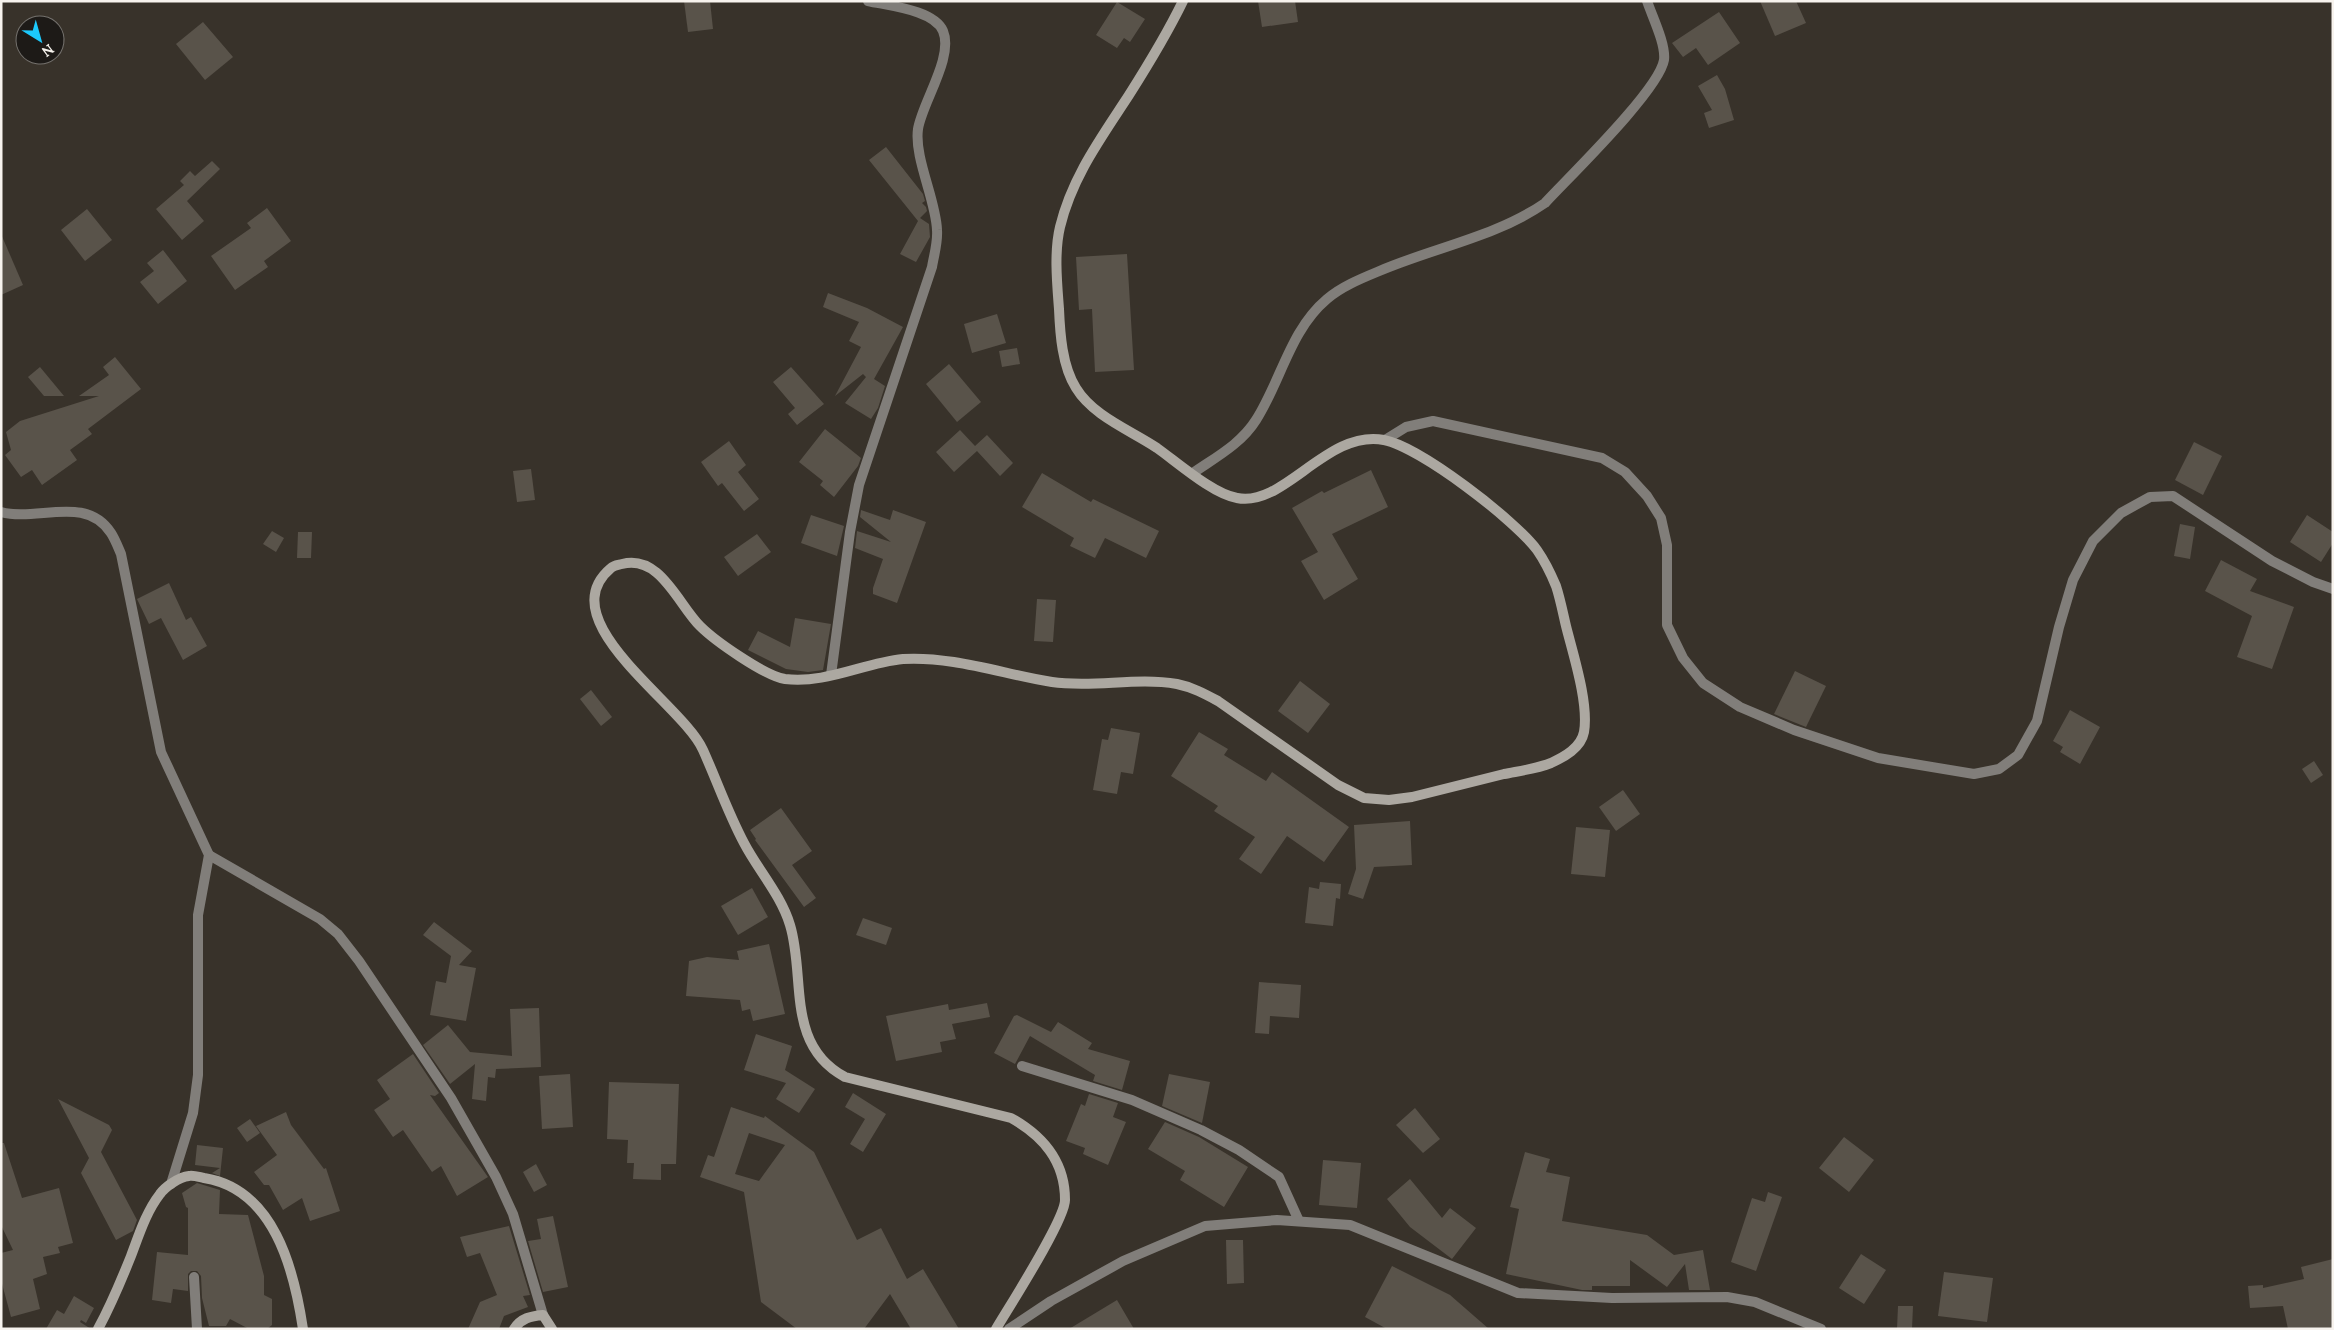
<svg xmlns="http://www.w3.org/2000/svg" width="2334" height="1330" font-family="Lora,serif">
	<rect width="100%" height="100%" fill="#38322a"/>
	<g fill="#59534a" fill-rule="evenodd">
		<polygon points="684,1 710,1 713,29 688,32"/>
		<polygon points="1258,1 1295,1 1298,22 1262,27"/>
		<polygon points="1760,1 1796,1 1806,23 1775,36"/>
		<polygon points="1117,2 1145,19 1130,42 1124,38 1117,48 1096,35"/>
		<polygon points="1719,12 1740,43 1708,65 1696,48 1683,57 1672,43"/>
		<polygon points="203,22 233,57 205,80 176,44"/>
		<polygon points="1717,75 1725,89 1734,120 1709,128 1704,113 1712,110 1698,86"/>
		<polygon points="886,147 923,194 925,201 922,203 926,207 927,211 920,218 929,224 930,237 916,262 900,254 918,221 869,160"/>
		<polygon points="212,161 220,169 187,201 204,221 182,240 156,209 184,185 180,181 190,171 195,176"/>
		<polygon points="267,208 291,241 264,261 268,267 235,290 211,256 251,228 247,223"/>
		<polygon points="87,209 112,240 85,261 61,230"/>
		<polygon points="1,234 23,285 1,295"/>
		<polygon points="163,250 187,281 158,304 140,282 154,271 147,263"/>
		<polygon points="1127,254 1134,370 1095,372 1092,309 1079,310 1076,257"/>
		<polygon points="828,293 867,308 903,327 874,379 885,386 878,408 871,419 845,403 866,377 863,374 835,396 861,347 849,341 859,322 823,307"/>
		<polygon points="997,314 1006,343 972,353 964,324"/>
		<polygon points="1017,348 1020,364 1002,367 999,351"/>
		<polygon points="115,357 141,389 88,429 92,434 70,450 77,460 42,485 32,470 21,477 5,455 11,450 6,432 20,421 99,396 79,396 109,375 103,367"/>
		<polygon points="949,364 981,402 957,422 926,384"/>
		<polygon points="40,367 64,396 44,396 28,377"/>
		<polygon points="791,367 824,404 797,425 788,414 795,408 773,382"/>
		<polygon points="825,429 861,458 858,466 834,497 820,485 823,481 799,462"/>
		<polygon points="960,430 975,446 987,435 1013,463 1000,476 977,451 954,472 936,452"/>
		<polygon points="729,441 746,465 738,472 759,499 744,511 722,483 718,486 701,462"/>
		<polygon points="2194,442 2222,456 2203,495 2175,480"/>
		<polygon points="531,469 535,500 517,502 513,471"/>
		<polygon points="1371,470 1388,507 1332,534 1358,579 1324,600 1301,561 1318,552 1292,508 1322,491 1324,493"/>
		<polygon points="1042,473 1091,502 1093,499 1159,531 1146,558 1105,538 1095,558 1070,546 1074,538 1022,507"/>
		<polygon points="861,510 890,520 893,510 926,522 897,603 873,594 873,588 883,559 855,548 857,531 891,542 860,517"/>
		<polygon points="811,515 844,526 837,556 801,543"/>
		<polygon points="2307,515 2333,532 2333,543 2321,562 2290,542"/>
		<polygon points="2180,524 2195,527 2190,559 2174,556"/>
		<polygon points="272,531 284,538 276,552 263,544"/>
		<polygon points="298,532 312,532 311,558 297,558"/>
		<polygon points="757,534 771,552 738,576 724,557"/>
		<polygon points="2221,560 2257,579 2250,591 2294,607 2272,669 2237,657 2252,616 2205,591"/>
		<polygon points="169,583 186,620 191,617 207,646 183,660 161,618 149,624 137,599"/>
		<polygon points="1037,599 1056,600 1053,642 1034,641"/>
		<polygon points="795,618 831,624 823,670 808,672 786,669 748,650 758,631 790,647"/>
		<polygon points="1795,671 1826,686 1806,727 1774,714"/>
		<polygon points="1300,681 1330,704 1308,733 1278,711"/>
		<polygon points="591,690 612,717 601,726 580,699"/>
		<polygon points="2070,710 2100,727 2080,764 2060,752 2063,747 2053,741"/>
		<polygon points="1111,728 1140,733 1133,774 1121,772 1117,794 1093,790 1102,739 1108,740"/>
		<polygon points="1199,732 1228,749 1224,755 1266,781 1272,772 1349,827 1324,862 1287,836 1261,874 1239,859 1255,837 1214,811 1218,806 1171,776"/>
		<polygon points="2314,761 2323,775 2311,783 2302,769"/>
		<polygon points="1623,790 1640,814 1616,831 1599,807"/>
		<polygon points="781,808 812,851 792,865 816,898 804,907 755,840 756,839 750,830"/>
		<polygon points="1410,821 1412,865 1374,867 1363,899 1348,894 1356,869 1354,825"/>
		<polygon points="1576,827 1610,830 1605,877 1571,874"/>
		<polygon points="1320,882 1341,884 1340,899 1336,898 1333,926 1305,923 1309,887 1319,889"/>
		<polygon points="752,888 768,917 738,935 721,906"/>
		<polygon points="863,918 892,928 886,945 856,935"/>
		<polygon points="434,922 472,951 459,965 476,968 466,1021 430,1015 436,981 446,983 451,956 423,935"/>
		<polygon points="769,944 785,1014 753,1021 750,1009 742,1011 740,1000 686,996 689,961 707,957 739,960 737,951"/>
		<polygon points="1259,982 1301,985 1299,1018 1270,1016 1269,1034 1255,1033"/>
		<polygon points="987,1003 990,1017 952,1024 956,1039 940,1042 942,1052 896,1061 886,1016 948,1004 949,1010"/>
		<polygon points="539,1008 541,1067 496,1069 495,1078 488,1077 486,1101 472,1099 475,1064 450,1084 423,1045 448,1025 470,1052 512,1056 510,1009"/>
		<polygon points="1017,1015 1051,1032 1058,1022 1092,1043 1088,1049 1130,1061 1122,1090 1093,1081 1095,1075 1030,1036 1015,1064 994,1053 1014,1016"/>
		<polygon points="756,1034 792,1046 785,1070 815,1089 799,1113 776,1099 786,1083 744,1070"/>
		<polygon points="413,1054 439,1093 435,1096 430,1095 488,1177 457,1196 441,1166 432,1172 403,1130 393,1137 374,1110 390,1099 377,1080"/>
		<polygon points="570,1074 573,1127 542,1129 539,1076"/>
		<polygon points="1169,1074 1210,1082 1202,1123 1162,1106"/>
		<polygon points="609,1082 679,1084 676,1164 661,1164 661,1180 633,1179 634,1163 627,1163 628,1140 607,1139"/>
		<polygon points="853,1093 886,1114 863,1152 850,1144 865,1119 845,1107"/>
		<polygon points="1089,1094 1118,1103 1113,1117 1126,1122 1108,1165 1083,1154 1085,1148 1066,1141 1081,1104 1085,1106"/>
		<polygon points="58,1099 109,1125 112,1130 101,1152 137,1220 133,1231 116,1240 81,1173 89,1158"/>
		<path d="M731 1107 764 1118 765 1116 814 1152 857 1240 881 1228 907 1279 923 1269 959 1329H911L890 1294 864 1329H797L761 1302 744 1192 700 1177 708 1155 714 1157ZM749 1133 785 1145 759 1181 735 1174Z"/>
		<polygon points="1415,1108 1440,1139 1423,1153 1396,1125"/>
		<polygon points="286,1112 291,1125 324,1169 326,1168 340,1211 310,1221 302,1198 283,1210 269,1185 264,1185 254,1172 277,1155 256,1126"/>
		<polygon points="250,1119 260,1133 247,1142 237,1128"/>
		<polygon points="1165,1122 1199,1137 1248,1167 1224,1207 1180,1180 1185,1171 1148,1149"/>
		<polygon points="1844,1137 1874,1160 1849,1192 1819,1168"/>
		<polygon points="1,1143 4,1143 22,1198 59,1188 73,1243 58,1247 60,1253 43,1257 47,1274 33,1279 40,1309 11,1317 1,1280 1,1253 13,1250 1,1225"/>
		<polygon points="197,1145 223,1148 220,1176 212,1173 220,1168 195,1165"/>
		<polygon points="1525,1152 1550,1159 1546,1172 1570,1177 1562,1221 1647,1235 1674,1255 1703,1250 1710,1290 1689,1290 1685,1264 1667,1287 1630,1260 1630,1286 1592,1286 1592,1290 1582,1290 1506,1274 1519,1209 1510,1207"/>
		<polygon points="1323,1160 1361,1163 1357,1208 1319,1205"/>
		<polygon points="536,1164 547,1185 534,1192 523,1172"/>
		<polygon points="1410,1179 1442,1218 1450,1208 1476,1228 1452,1259 1410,1227 1387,1199"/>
		<polygon points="197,1183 220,1190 219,1214 248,1215 264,1276 264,1295 272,1299 272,1325 267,1329 249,1329 230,1319 226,1326 209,1326 202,1298 201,1276 197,1271 191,1271 188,1274 188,1291 173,1289 171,1303 152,1300 157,1252 188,1255 188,1208 186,1207 182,1193"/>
		<polygon points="1768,1192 1782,1197 1756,1271 1731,1262 1752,1198 1765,1202"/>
		<polygon points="553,1216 568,1287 543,1292 528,1241 541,1239 537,1219"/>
		<polygon points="509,1226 530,1295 523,1296 528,1307 504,1316 499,1329 468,1329 480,1302 497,1295 480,1253 467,1257 460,1237"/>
		<polygon points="1226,1240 1243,1240 1244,1283 1227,1284"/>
		<polygon points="1861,1254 1886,1270 1864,1304 1839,1288"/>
		<polygon points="2333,1259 2333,1329 2288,1329 2283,1306 2250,1308 2248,1286 2263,1285 2263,1288 2304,1279 2301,1267"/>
		<polygon points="1392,1266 1450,1295 1489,1329 1387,1329 1365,1317"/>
		<polygon points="1944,1272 1993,1278 1987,1322 1938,1316"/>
		<polygon points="74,1296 94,1308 86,1323 81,1320 80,1322 91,1329 46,1329 57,1310 64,1314"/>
		<polygon points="1117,1300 1134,1329 1069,1329"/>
		<polygon points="1898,1306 1913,1306 1912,1329 1897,1329"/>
	</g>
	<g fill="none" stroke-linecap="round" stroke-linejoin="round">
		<g stroke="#817e7a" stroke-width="10">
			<polyline points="1385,440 1406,427 1433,421 1602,458 1625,472 1647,496 1661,518 1667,545 1667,625 1683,658 1703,683 1740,707 1794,730 1878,758 1974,774 1999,769 2018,755 2037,721 2059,627 2073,580 2093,541 2121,513 2150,497 2173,496 2272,561 2313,582 2333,589"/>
			<path d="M1193 473C1216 457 1241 444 1256 420 1281 381 1290 330 1327 299 1341 287 1360 279 1377 272 1432 248 1496 237 1545 203 1570 176 1659 90 1664 60 1666 44 1652 16 1647 1"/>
			<path d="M1 512C37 522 86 494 111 533 115 539 118 547 121 554L161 752 209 855 198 915V1075L193 1113 171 1184"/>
			<path d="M831 675 850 532 859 485 932 267C934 255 938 242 937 230 936 200 914 158 918 129 922 103 954 57 943 31 934 10 890 6 868 1"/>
			<polyline points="209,855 320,919 338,934 359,961 451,1098 496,1177 513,1214 543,1315"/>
			<polyline points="1022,1066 1132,1100 1201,1130 1239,1150 1279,1177 1299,1221"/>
			<polyline points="194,1277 197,1329"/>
			<polyline points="1009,1329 1051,1301 1123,1261 1205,1226 1277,1220 1350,1225 1518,1293 1612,1298 1727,1297 1755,1302 1821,1329"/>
		</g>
		<g stroke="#aca8a1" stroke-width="10">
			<path d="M98 1329C111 1305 121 1281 131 1256 139 1235 146 1212 160 1194 165 1187 179 1177 189 1176 193 1175 199 1177 204 1178 274 1189 294 1269 303 1329"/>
			<path d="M514 1329C521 1318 531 1316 543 1315L552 1329"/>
			<path d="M996 1329C1009 1307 1065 1220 1065 1200 1065 1161 1043 1136 1011 1118L845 1077C785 1045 806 977 790 925 781 895 758 870 744 843 728 813 717 781 703 750 683 704 548 621 611 568 614 565 618 565 622 564 660 554 678 604 700 626 715 641 765 676 785 679 826 684 863 663 903 659 952 656 1003 674 1052 682 1093 688 1136 677 1177 684 1192 687 1205 694 1218 701L1338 785 1364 798 1389 800 1412 797C1443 789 1473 782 1504 774 1519 771 1536 769 1551 763 1564 757 1581 748 1584 732 1589 703 1573 654 1566 626 1563 613 1560 598 1556 586 1551 574 1544 560 1537 550 1515 520 1420 447 1384 440 1327 429 1284 508 1237 498 1213 494 1178 463 1157 448 1130 430 1093 416 1076 388 1062 366 1060 333 1059 309 1057 283 1054 252 1060 227 1072 177 1101 138 1129 95 1148 65 1167 34 1183 1"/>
		</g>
	</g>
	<rect width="2334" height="1330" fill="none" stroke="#f7f3ee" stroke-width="5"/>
	<g transform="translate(40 40) rotate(143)"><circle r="24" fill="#1d1a17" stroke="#74716d"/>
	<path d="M0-4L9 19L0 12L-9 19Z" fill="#1cc9fc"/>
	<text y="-8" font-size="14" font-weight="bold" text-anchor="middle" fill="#f7f3ee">N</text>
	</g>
</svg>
